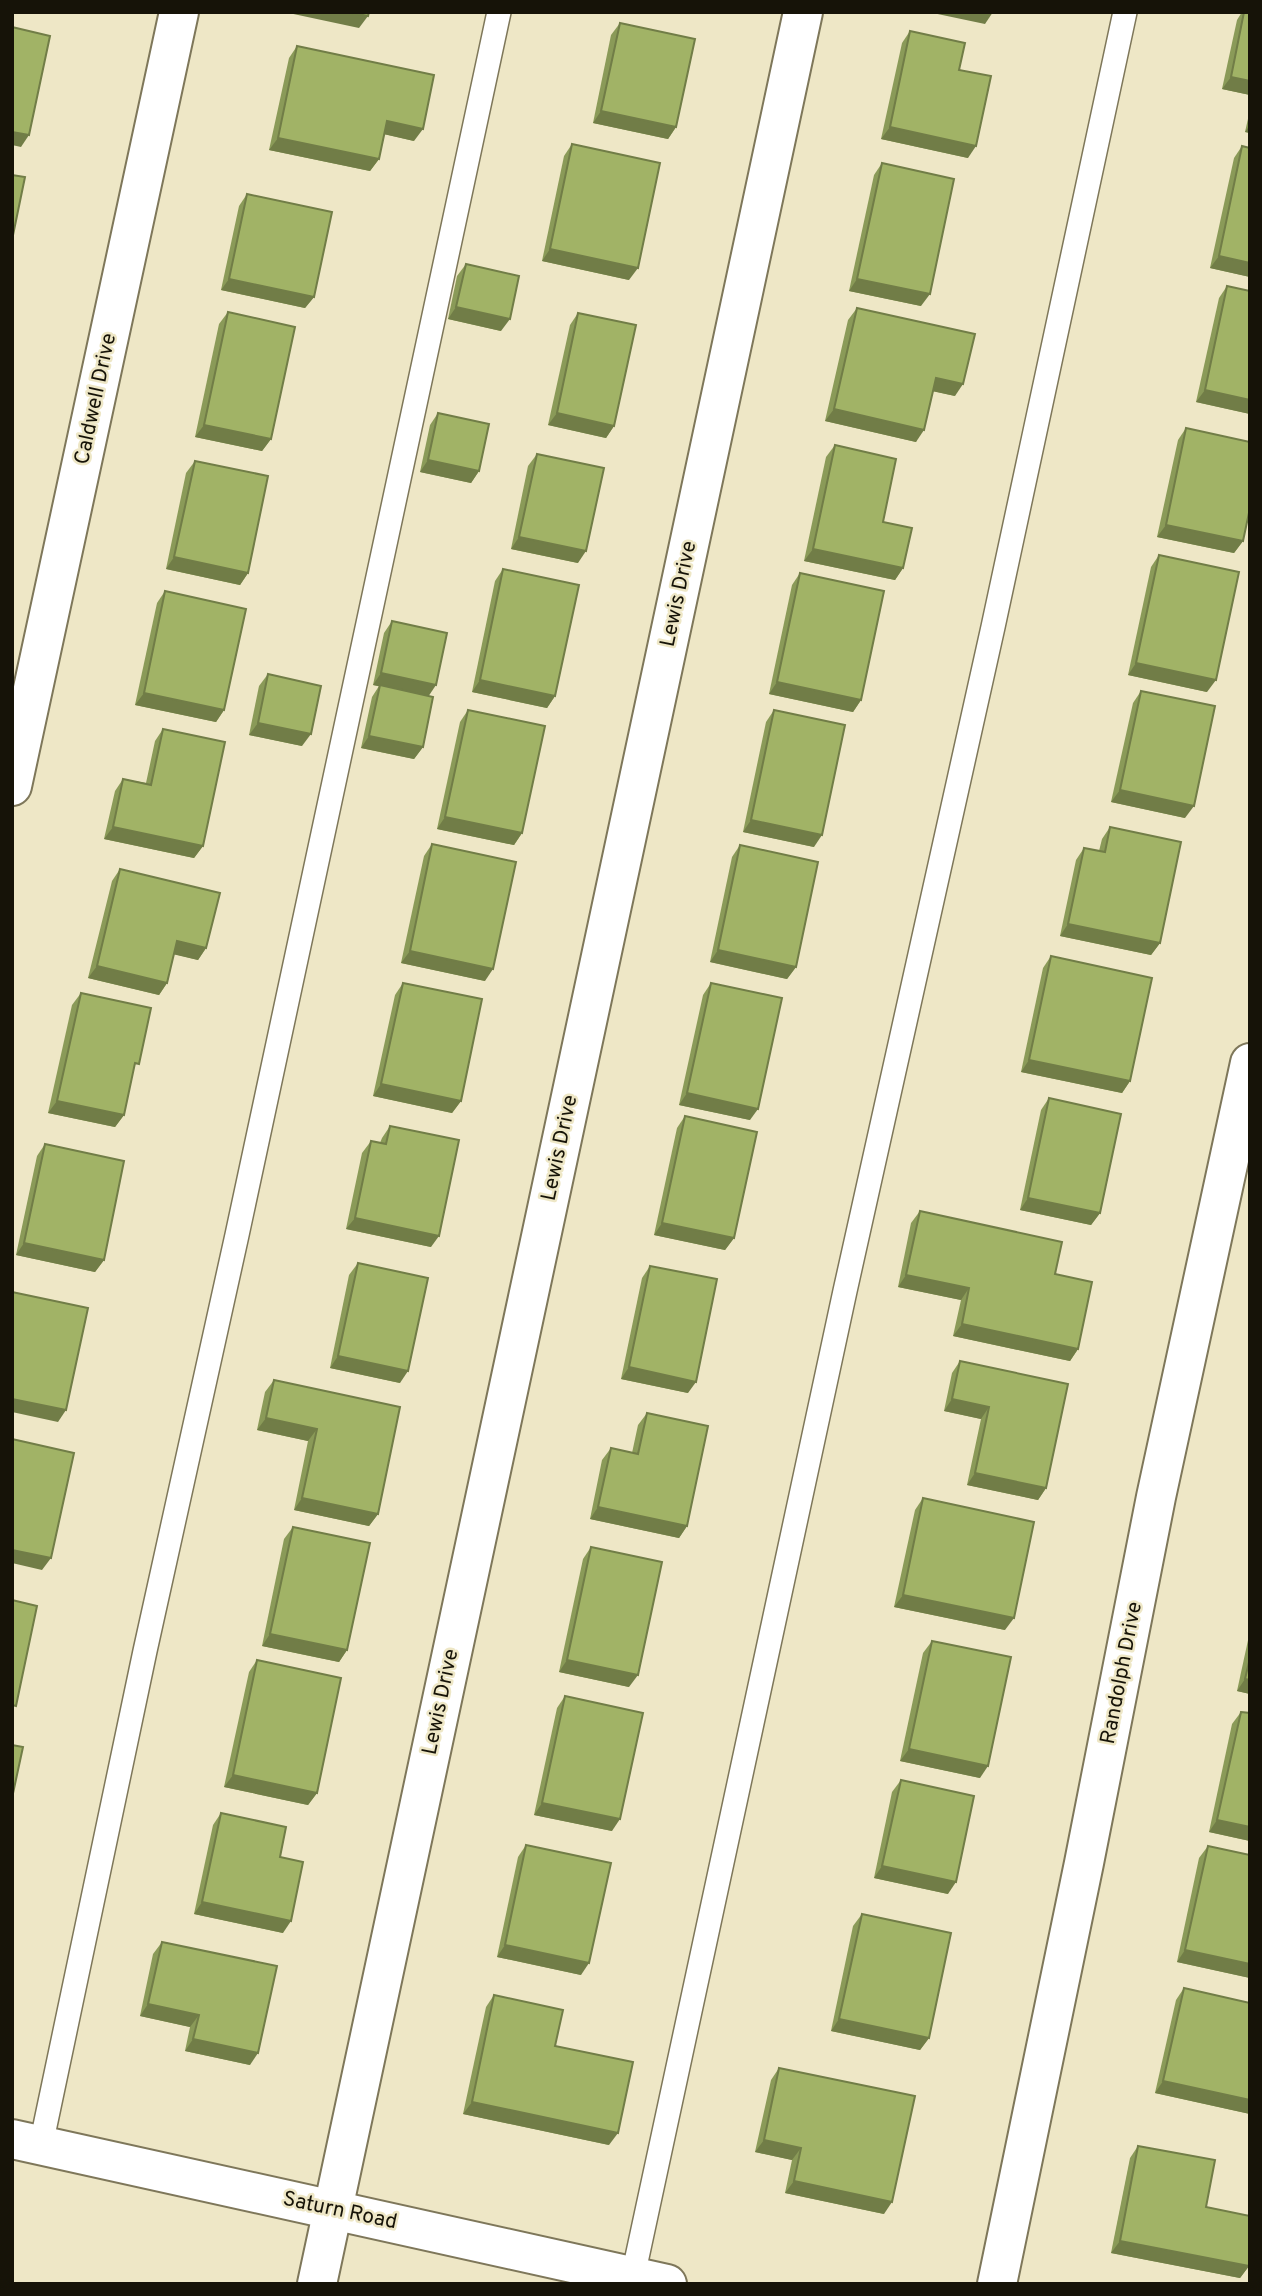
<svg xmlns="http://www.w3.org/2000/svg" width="1262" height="2296" font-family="Overpass,sans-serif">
	<rect width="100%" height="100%" fill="#eee7c6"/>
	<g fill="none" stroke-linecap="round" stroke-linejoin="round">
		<defs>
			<g id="lane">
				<polyline points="41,2145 145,1651 237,1235 499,12"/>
				<polyline points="633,2276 845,1291 993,627 1125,12"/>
			</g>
			<g id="street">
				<polyline points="12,786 179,12"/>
				<polyline points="317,2284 803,12"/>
				<polyline points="997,2284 1084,1863 1156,1497 1250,1063"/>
			</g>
			<polyline id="secondary" points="12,2139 667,2284"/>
		</defs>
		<use href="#lane" stroke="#7e775a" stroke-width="26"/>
		<use href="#street" stroke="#7e775a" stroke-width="42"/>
		<use href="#secondary" stroke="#7e775a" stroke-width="42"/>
		<use href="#lane" stroke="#fff" stroke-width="23"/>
		<use href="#street" stroke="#fff" stroke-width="38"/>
		<use href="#secondary" stroke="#fff" stroke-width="38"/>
	</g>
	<g fill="#8a9a58">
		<polygon points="1242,12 1250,12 1250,95 1222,89 1237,20"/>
		<polygon points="620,23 676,127 668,139 593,123 611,35"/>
		<polygon points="910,31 959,70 968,158 881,139 902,43"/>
		<polygon points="297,46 414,141 384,134 379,159 370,171 269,150 289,58"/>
		<polygon points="1250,110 1250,133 1245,132"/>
		<polygon points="572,144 629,280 542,261 564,156"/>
		<polygon points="1242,146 1250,148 1250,277 1210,268 1234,158"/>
		<polygon points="882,163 921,306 849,291 874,175"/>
		<polygon points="247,194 314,297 305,308 221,290 239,206"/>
		<polygon points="466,264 501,331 448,319 457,276"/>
		<polygon points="1227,286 1250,414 1196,402 1219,298"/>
		<polygon points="857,308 955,396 933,391 916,442 825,421 848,320"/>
		<polygon points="228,312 271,439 262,451 195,437 219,324"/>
		<polygon points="578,313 614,426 606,438 548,425 570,325"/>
		<polygon points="438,413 479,471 471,483 420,472 430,425"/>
		<polygon points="1186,428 1243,541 1234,553 1157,537 1178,440"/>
		<polygon points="835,445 883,522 903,568 895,580 804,561 826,457"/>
		<polygon points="537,454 578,563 511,549 528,466"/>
		<polygon points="195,461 248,573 240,585 166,569 186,473"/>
		<polygon points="1159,555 1207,692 1128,675 1151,567"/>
		<polygon points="503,569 555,696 547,708 472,692 495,581"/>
		<polygon points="800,573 861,700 853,712 769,694 792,585"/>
		<polygon points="165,591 224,710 216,722 135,705 157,603"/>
		<polygon points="392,621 428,696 423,747 414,759 361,748 372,697 379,686 373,685 384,633"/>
		<polygon points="268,674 302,746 249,735 259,686"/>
		<polygon points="1141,691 1185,818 1111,802 1133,703"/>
		<polygon points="468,710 522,833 514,845 437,829 460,722"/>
		<polygon points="774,710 814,847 743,832 766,722"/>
		<polygon points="163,729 203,846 194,858 104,839 115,791 123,779 146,783 155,741"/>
		<polygon points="1110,827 1160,943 1151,955 1060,936 1076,860 1084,848 1099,851 1102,839"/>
		<polygon points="432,844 485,981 401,963 424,856"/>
		<polygon points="740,845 796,967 787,979 710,962 732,857"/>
		<polygon points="120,869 206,948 198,960 174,954 167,983 159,995 88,978 112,881"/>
		<polygon points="1051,956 1130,1081 1122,1093 1021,1072 1043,968"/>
		<polygon points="403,983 461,1101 452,1113 373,1096 395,995"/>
		<polygon points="711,983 750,1120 679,1105 703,995"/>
		<polygon points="81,993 133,1072 124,1115 115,1127 48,1113 72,1005"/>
		<polygon points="1049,1098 1100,1213 1091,1225 1020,1210 1041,1110"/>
		<polygon points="685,1116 734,1238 725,1250 654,1235 677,1128"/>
		<polygon points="390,1126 431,1247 346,1229 362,1153 371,1141 380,1143 382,1138"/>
		<polygon points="45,1144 104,1260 95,1272 16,1255 37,1156"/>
		<polygon points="920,1211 1055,1274 1078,1349 1070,1361 953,1336 961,1300 898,1287 911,1223"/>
		<polygon points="358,1263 400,1383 330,1368 349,1275"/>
		<polygon points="650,1266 688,1393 621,1379 642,1278"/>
		<polygon points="960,1361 1046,1488 1038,1500 967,1485 981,1419 944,1411 952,1373"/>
		<polygon points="274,1380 400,1407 378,1514 369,1526 294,1510 308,1441 257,1430 265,1392"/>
		<polygon points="647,1413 687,1526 679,1538 590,1519 602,1460 611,1448 632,1453 638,1425"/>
		<polygon points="923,1498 1005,1630 894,1607 915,1510"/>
		<polygon points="293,1527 347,1650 339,1662 262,1646 284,1539"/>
		<polygon points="591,1547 629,1687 559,1672 583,1559"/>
		<polygon points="1250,1631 1250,1694 1237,1691"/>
		<polygon points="932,1641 980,1778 900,1761 923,1653"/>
		<polygon points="257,1660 317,1793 308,1805 224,1787 249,1672"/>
		<polygon points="565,1696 612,1831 534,1815 557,1708"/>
		<polygon points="1241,1712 1250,1713 1250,1841 1209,1832 1232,1724"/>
		<polygon points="901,1780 948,1894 874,1878 892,1792"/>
		<polygon points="221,1813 280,1857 283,1933 194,1914 213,1825"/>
		<polygon points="526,1845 581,1975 497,1957 518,1857"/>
		<polygon points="1208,1846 1250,1855 1250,1978 1177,1962 1199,1858"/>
		<polygon points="862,1914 929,2038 920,2050 831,2031 853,1926"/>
		<polygon points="162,1942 250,2065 185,2051 190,2027 140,2016 153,1954"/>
		<polygon points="1184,1988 1250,2003 1250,2114 1155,2093 1176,2000"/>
		<polygon points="494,1995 555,2046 609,2145 463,2114 486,2007"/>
		<polygon points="779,2068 884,2214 785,2193 792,2160 755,2152 771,2080"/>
		<polygon points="1138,2146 1206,2207 1249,2266 1240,2278 1111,2253 1130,2158"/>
	</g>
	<g fill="#717d47">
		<polygon points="284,12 348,12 368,16 359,28"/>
		<polygon points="928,12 993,12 985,24"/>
		<polygon points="1231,77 1250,81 1250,95 1222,89"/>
		<polygon points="601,111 676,127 668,139 593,123"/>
		<polygon points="387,121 423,129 414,141 379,133"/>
		<polygon points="1250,125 1250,133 1245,132"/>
		<polygon points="890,127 976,146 968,158 881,139"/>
		<polygon points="12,132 29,135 21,147 12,145"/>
		<polygon points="278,138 379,159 370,171 269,150"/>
		<polygon points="550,249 638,268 629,280 542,261"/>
		<polygon points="1219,256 1250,263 1250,277 1210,268"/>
		<polygon points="229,279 314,297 305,308 221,290"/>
		<polygon points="857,279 930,294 921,306 849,291"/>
		<polygon points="456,307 510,319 501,331 448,319"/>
		<polygon points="936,378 963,384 955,396 927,390"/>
		<polygon points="1205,390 1250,400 1250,414 1196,402"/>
		<polygon points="834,409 924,430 916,442 825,421"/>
		<polygon points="557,413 614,426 606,438 548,425"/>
		<polygon points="204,425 271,439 262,451 195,437"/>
		<polygon points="428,460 479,471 471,483 420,472"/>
		<polygon points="1166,525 1243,541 1234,553 1157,537"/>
		<polygon points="519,537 586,551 578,563 511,549"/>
		<polygon points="813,549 903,568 895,580 804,561"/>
		<polygon points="174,557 248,573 240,585 166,569"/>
		<polygon points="1136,663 1216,680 1207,692 1128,675"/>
		<polygon points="381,673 436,685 428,697 373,685"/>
		<polygon points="480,680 555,696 547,708 472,692"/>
		<polygon points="777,682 861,700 853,712 769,694"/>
		<polygon points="144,693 224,710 216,722 135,705"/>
		<polygon points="258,723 311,734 302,746 249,735"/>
		<polygon points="369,736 423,747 414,759 361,748"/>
		<polygon points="1120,790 1194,806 1185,818 1111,802"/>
		<polygon points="445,817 522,833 514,845 437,829"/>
		<polygon points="751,820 822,835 814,847 743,832"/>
		<polygon points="113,827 203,846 194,858 104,839"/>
		<polygon points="1068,924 1160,943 1151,955 1060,936"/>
		<polygon points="177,941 206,948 198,960 168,953"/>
		<polygon points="718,950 796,967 787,979 710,962"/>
		<polygon points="410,951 493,969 485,981 401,963"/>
		<polygon points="97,966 167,983 159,995 88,978"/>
		<polygon points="1029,1060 1130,1081 1122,1093 1021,1072"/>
		<polygon points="381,1084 461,1101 452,1113 373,1096"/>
		<polygon points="687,1093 758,1109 750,1120 679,1105"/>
		<polygon points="57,1101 124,1115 115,1127 48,1113"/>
		<polygon points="1028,1198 1100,1213 1091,1225 1020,1210"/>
		<polygon points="355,1218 439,1236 431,1247 346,1229"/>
		<polygon points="662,1223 734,1238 725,1250 654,1235"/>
		<polygon points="24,1243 104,1260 95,1272 16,1255"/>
		<polygon points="906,1275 969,1288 961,1300 898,1287"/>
		<polygon points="962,1324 1078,1349 1070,1361 953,1336"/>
		<polygon points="338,1356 408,1371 400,1383 330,1368"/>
		<polygon points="629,1367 696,1382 688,1393 621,1379"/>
		<polygon points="12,1399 66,1410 58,1422 12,1412"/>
		<polygon points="952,1399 989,1407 981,1419 944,1411"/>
		<polygon points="266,1418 317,1429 308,1441 257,1430"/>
		<polygon points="975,1473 1046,1488 1038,1500 967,1485"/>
		<polygon points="302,1498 378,1514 369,1526 294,1510"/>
		<polygon points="598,1507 687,1526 679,1538 590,1519"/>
		<polygon points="12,1550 51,1558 42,1570 12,1563"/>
		<polygon points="903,1595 1014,1618 1005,1630 894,1607"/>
		<polygon points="270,1634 347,1650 339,1662 262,1646"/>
		<polygon points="567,1660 638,1675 629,1687 559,1672"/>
		<polygon points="1245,1679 1250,1680 1250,1694 1237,1691"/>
		<polygon points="909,1749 988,1766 980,1778 900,1761"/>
		<polygon points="233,1775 317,1793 308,1805 224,1787"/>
		<polygon points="542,1803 620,1819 612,1831 534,1815"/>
		<polygon points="1217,1820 1250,1827 1250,1841 1209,1832"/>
		<polygon points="882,1866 956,1882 948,1894 874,1878"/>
		<polygon points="202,1902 291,1921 283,1933 194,1914"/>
		<polygon points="505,1945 589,1963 581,1975 497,1957"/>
		<polygon points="1185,1950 1250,1964 1250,1978 1177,1962"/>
		<polygon points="148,2004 199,2015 190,2027 140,2016"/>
		<polygon points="839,2019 929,2038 920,2050 831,2031"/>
		<polygon points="193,2039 258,2053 250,2065 185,2051"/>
		<polygon points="1163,2081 1250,2100 1250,2114 1155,2093"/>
		<polygon points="472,2102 618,2133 609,2145 463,2114"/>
		<polygon points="764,2140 801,2148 792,2160 755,2152"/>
		<polygon points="794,2181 892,2202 884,2214 785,2193"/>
		<polygon points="1120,2241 1249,2266 1240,2278 1111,2253"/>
	</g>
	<g fill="#a1b366" stroke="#717d47" stroke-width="2">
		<polygon points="348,12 369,12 368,16"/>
		<polygon points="1244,12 1250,12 1250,81 1231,77"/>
		<polygon points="620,23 695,39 676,127 601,111"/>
		<polygon points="12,27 50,36 29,135 12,132"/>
		<polygon points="910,31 965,43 959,70 991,76 976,146 890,127"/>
		<polygon points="297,46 434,75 423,129 387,121 379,159 278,138"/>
		<polygon points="572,144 660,163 638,268 550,249"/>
		<polygon points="1242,146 1250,148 1250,263 1219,256"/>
		<polygon points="882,163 954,179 930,294 857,279"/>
		<polygon points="12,175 25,177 12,240"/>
		<polygon points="247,194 332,212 314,297 229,279"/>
		<polygon points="466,264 519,276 510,319 456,307"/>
		<polygon points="1227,286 1250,291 1250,400 1205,390"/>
		<polygon points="857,308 975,334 963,384 936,378 924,430 834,409"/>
		<polygon points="228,312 295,327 271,439 204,425"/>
		<polygon points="578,313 636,325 614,426 557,413"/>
		<polygon points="438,413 489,424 479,471 428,460"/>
		<polygon points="1186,428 1250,442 1250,508 1243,541 1166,525"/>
		<polygon points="835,445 896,459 883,522 912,528 903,568 813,549"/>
		<polygon points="537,454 604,468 586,551 519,537"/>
		<polygon points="195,461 268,476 248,573 174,557"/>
		<polygon points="1159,555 1239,572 1216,680 1136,663"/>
		<polygon points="503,569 579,585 555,696 480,680"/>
		<polygon points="800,573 884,591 861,700 777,682"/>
		<polygon points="165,591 246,609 224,710 144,693"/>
		<polygon points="392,621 447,633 436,685 381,673"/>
		<polygon points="268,674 321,686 311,734 258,723"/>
		<polygon points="380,685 433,697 423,747 369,736"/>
		<polygon points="1141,691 1215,706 1194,806 1120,790"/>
		<polygon points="468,710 545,726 522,833 445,817"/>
		<polygon points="774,710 845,725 822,835 751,820"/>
		<polygon points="163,729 225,742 203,846 113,827 123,779 151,785"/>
		<polygon points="1110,827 1181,842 1160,943 1068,924 1084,848 1105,852"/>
		<polygon points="432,844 516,862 493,969 410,951"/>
		<polygon points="740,845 818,862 796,967 718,950"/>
		<polygon points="120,869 220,893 206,948 177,941 167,983 97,966"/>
		<polygon points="1051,956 1152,978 1130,1081 1029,1060"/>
		<polygon points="403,983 482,999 461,1101 381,1084"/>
		<polygon points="711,983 782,998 758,1109 687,1093"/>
		<polygon points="81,993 151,1008 139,1064 135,1063 124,1115 57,1101"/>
		<polygon points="1049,1098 1121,1114 1100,1213 1028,1198"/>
		<polygon points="685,1116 757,1132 734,1238 662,1223"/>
		<polygon points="390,1126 459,1140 439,1236 355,1218 371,1141 386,1144"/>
		<polygon points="45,1144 124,1161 104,1260 24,1243"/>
		<polygon points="920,1211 1062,1242 1055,1274 1092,1282 1078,1349 962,1324 969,1288 906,1275"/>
		<polygon points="358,1263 428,1278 408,1371 338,1356"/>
		<polygon points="650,1266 717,1279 696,1382 629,1367"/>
		<polygon points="12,1292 88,1308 66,1410 12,1399"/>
		<polygon points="960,1361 1068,1384 1046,1488 975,1473 989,1407 952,1399"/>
		<polygon points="274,1380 400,1407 378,1514 302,1498 317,1429 266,1418"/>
		<polygon points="647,1413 708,1426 687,1526 598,1507 611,1448 638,1454"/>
		<polygon points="12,1439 74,1453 51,1558 12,1550"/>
		<polygon points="923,1498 1034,1522 1014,1618 903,1595"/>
		<polygon points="293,1527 370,1543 347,1650 270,1634"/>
		<polygon points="591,1547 662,1562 638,1675 567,1660"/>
		<polygon points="12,1600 37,1606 16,1706 12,1705"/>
		<polygon points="932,1641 1011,1657 988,1766 909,1749"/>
		<polygon points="1250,1658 1250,1680 1245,1679"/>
		<polygon points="257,1660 341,1678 317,1793 233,1775"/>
		<polygon points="565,1696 643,1713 620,1819 542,1803"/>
		<polygon points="1241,1712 1250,1713 1250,1827 1217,1820"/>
		<polygon points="12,1745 23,1747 12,1798"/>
		<polygon points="901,1780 974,1796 956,1882 882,1866"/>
		<polygon points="221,1813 286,1827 280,1857 303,1862 291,1921 202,1902"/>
		<polygon points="526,1845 611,1863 589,1963 505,1945"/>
		<polygon points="1208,1846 1250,1855 1250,1964 1185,1950"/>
		<polygon points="862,1914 951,1933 929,2038 839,2019"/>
		<polygon points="162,1942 277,1966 258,2053 193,2039 199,2015 148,2004"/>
		<polygon points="1184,1988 1250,2003 1250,2100 1163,2081"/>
		<polygon points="494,1995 563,2010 555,2046 633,2062 618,2133 472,2102"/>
		<polygon points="779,2068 915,2096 892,2202 794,2181 801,2148 764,2140"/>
		<polygon points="1138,2146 1215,2160 1206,2207 1250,2216 1249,2266 1120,2241"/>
	</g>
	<g text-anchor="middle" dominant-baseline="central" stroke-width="5" stroke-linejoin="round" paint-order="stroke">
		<g font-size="21" fill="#161308" stroke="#eee7c6">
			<text transform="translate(96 399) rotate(-78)">Caldwell Drive</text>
			<text transform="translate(679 594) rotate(-78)">Lewis Drive</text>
			<text transform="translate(560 1148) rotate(-78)">Lewis Drive</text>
			<text transform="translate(1122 1673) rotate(-79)">Randolph Drive</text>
			<text transform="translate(441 1702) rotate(-78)">Lewis Drive</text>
			<text transform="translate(340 2211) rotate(12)">Saturn Road</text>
		</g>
	</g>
	<rect width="1262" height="2296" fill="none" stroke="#161308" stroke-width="28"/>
</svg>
